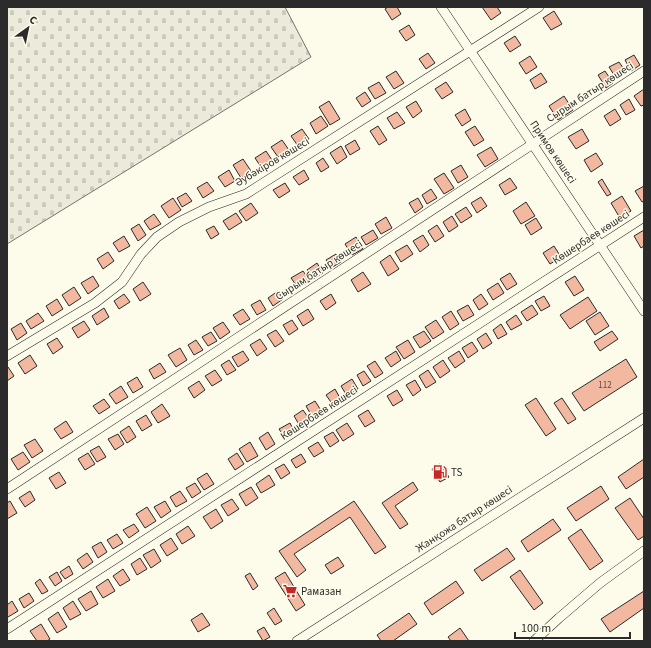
<svg xmlns="http://www.w3.org/2000/svg" width="651" height="648" font-family="'Source Sans 3',sans-serif">
	<defs>
		<pattern id="cemetery-stones" width="16" height="16" patternUnits="userSpaceOnUse"><rect width="16" height="16" fill="#ecebdb"/><path d="M2 7V4a2 2 0 0 1 4 0v3zM10 15v-3a2 2 0 0 1 4 0v3z" fill="#cbcabc"/></pattern>
	</defs>
	<rect width="100%" height="100%" fill="#fdfbea"/>
	<polygon fill="url(#cemetery-stones)" stroke="#74746e" points="7,7 285,7 311,57 7,244"/>
	<g fill="#f2b8a0" stroke="#2b2b2b">
		<polygon points="388,7 397,7 401,14 392,20 385,9"/>
		<polygon points="482,7 497,7 501,13 491,20"/>
		<polygon points="554,11 562,24 551,30 543,18"/>
		<polygon points="409,25 415,35 406,41 399,31"/>
		<polygon points="515,36 521,45 510,52 504,43"/>
		<polygon points="428,53 435,63 426,69 419,59"/>
		<polygon points="634,55 640,65 631,71 625,60"/>
		<polygon points="530,56 537,67 526,74 519,63"/>
		<polygon points="619,62 626,72 616,78 609,67"/>
		<polygon points="396,71 404,83 394,89 386,77"/>
		<polygon points="605,71 613,83 606,88 598,75"/>
		<polygon points="541,73 547,82 535,89 530,80"/>
		<polygon points="379,82 386,93 375,99 368,88"/>
		<polygon points="446,82 453,92 442,99 435,89"/>
		<polygon points="644,89 644,105 641,106 634,96"/>
		<polygon points="365,92 371,101 362,107 356,98"/>
		<polygon points="564,96 573,110 558,120 549,106"/>
		<polygon points="629,99 635,110 626,115 620,105"/>
		<polygon points="329,101 340,119 330,125 319,107"/>
		<polygon points="416,101 422,111 413,118 406,107"/>
		<polygon points="465,109 471,120 462,126 455,115"/>
		<polygon points="615,109 621,119 610,126 604,116"/>
		<polygon points="397,112 405,123 394,129 387,118"/>
		<polygon points="321,116 328,126 316,134 310,123"/>
		<polygon points="378,126 387,140 379,145 370,131"/>
		<polygon points="475,126 484,140 474,146 465,132"/>
		<polygon points="302,129 309,139 298,146 291,136"/>
		<polygon points="582,129 589,141 576,149 568,137"/>
		<polygon points="282,140 289,150 278,157 271,147"/>
		<polygon points="355,140 360,149 350,155 345,146"/>
		<polygon points="341,146 347,157 337,164 330,153"/>
		<polygon points="491,147 498,159 485,167 477,155"/>
		<polygon points="266,151 272,160 261,167 255,158"/>
		<polygon points="596,153 603,164 591,172 584,160"/>
		<polygon points="323,158 329,167 321,172 316,163"/>
		<polygon points="243,159 251,171 241,178 233,165"/>
		<polygon points="461,165 468,177 458,183 451,171"/>
		<polygon points="229,170 235,181 225,187 218,177"/>
		<polygon points="304,170 309,179 299,185 293,177"/>
		<polygon points="444,173 454,188 444,194 434,179"/>
		<polygon points="510,178 517,188 505,195 499,185"/>
		<polygon points="602,179 611,194 607,196 598,182"/>
		<polygon points="207,182 214,191 203,198 197,188"/>
		<polygon points="285,183 290,191 279,198 273,190"/>
		<polygon points="644,186 644,201 642,202 635,191"/>
		<polygon points="431,189 437,198 427,204 422,195"/>
		<polygon points="186,193 192,201 182,207 177,198"/>
		<polygon points="622,196 631,211 620,218 611,203"/>
		<polygon points="481,197 487,206 477,213 471,203"/>
		<polygon points="173,198 181,210 169,218 161,206"/>
		<polygon points="418,198 423,207 415,213 409,203"/>
		<polygon points="526,202 535,216 521,224 513,211"/>
		<polygon points="251,203 258,213 246,221 239,211"/>
		<polygon points="466,207 472,216 461,223 455,214"/>
		<polygon points="236,213 242,222 229,230 223,221"/>
		<polygon points="154,214 161,224 150,230 144,221"/>
		<polygon points="452,216 458,226 449,232 443,222"/>
		<polygon points="386,217 392,228 381,234 375,224"/>
		<polygon points="536,218 542,228 531,235 525,225"/>
		<polygon points="139,224 146,235 138,241 131,229"/>
		<polygon points="437,225 444,236 435,242 428,231"/>
		<polygon points="214,226 219,234 211,239 206,230"/>
		<polygon points="373,230 378,238 366,245 361,237"/>
		<polygon points="644,230 644,246 641,248 634,236"/>
		<polygon points="423,235 429,245 420,252 413,241"/>
		<polygon points="124,236 130,246 119,252 113,243"/>
		<polygon points="356,237 363,249 352,255 345,244"/>
		<polygon points="407,245 413,254 401,262 395,252"/>
		<polygon points="554,246 561,257 550,264 543,253"/>
		<polygon points="108,252 114,261 103,269 97,259"/>
		<polygon points="336,254 341,262 331,268 326,260"/>
		<polygon points="390,255 399,269 388,276 380,262"/>
		<polygon points="317,263 323,273 313,279 307,270"/>
		<polygon points="303,271 310,281 298,288 291,278"/>
		<polygon points="363,272 371,284 358,292 351,280"/>
		<polygon points="510,273 517,284 507,290 500,279"/>
		<polygon points="93,276 99,286 88,294 81,283"/>
		<polygon points="575,276 584,290 574,296 565,282"/>
		<polygon points="143,282 151,294 140,301 133,289"/>
		<polygon points="498,283 504,293 493,300 487,290"/>
		<polygon points="74,287 81,298 69,306 62,295"/>
		<polygon points="278,291 283,299 273,306 268,298"/>
		<polygon points="124,294 130,302 119,309 114,301"/>
		<polygon points="331,294 336,303 326,310 320,301"/>
		<polygon points="481,294 488,304 479,310 473,300"/>
		<polygon points="544,296 550,306 541,311 535,301"/>
		<polygon points="588,297 597,311 570,329 560,315"/>
		<polygon points="57,299 63,309 52,316 46,306"/>
		<polygon points="260,300 266,310 257,315 251,305"/>
		<polygon points="468,305 474,315 463,321 457,311"/>
		<polygon points="532,305 538,314 527,321 521,312"/>
		<polygon points="104,308 109,317 97,325 92,316"/>
		<polygon points="243,309 250,319 240,325 233,315"/>
		<polygon points="308,309 314,319 303,326 297,316"/>
		<polygon points="451,311 459,324 450,330 442,317"/>
		<polygon points="600,312 609,326 595,335 586,321"/>
		<polygon points="38,313 44,321 31,329 26,321"/>
		<polygon points="516,315 522,324 511,330 506,322"/>
		<polygon points="292,320 298,329 289,335 283,325"/>
		<polygon points="436,320 444,332 433,339 425,327"/>
		<polygon points="84,321 90,330 78,338 72,328"/>
		<polygon points="223,322 230,332 220,339 213,328"/>
		<polygon points="21,323 27,333 17,340 11,329"/>
		<polygon points="501,324 507,334 498,339 493,330"/>
		<polygon points="276,330 284,341 275,347 267,335"/>
		<polygon points="424,331 431,341 420,348 413,337"/>
		<polygon points="612,331 618,339 600,351 594,342"/>
		<polygon points="211,332 217,341 208,346 202,337"/>
		<polygon points="486,333 492,343 483,349 477,339"/>
		<polygon points="57,338 63,347 53,354 47,344"/>
		<polygon points="260,339 267,349 257,356 250,345"/>
		<polygon points="196,340 203,350 194,355 188,345"/>
		<polygon points="408,340 415,352 404,359 396,347"/>
		<polygon points="472,342 478,351 468,358 462,348"/>
		<polygon points="180,348 187,360 176,367 168,355"/>
		<polygon points="243,351 249,360 238,367 232,357"/>
		<polygon points="396,351 401,360 391,367 385,358"/>
		<polygon points="459,351 465,361 455,368 448,358"/>
		<polygon points="30,355 37,366 25,374 18,363"/>
		<polygon points="626,359 637,377 584,411 572,393"/>
		<polygon points="229,360 236,370 227,375 221,365"/>
		<polygon points="443,360 450,371 440,378 433,367"/>
		<polygon points="375,361 383,373 375,378 367,366"/>
		<polygon points="160,363 166,372 154,379 149,370"/>
		<polygon points="7,367 8,367 14,376 7,381"/>
		<polygon points="215,370 222,380 212,386 205,376"/>
		<polygon points="428,370 436,382 426,388 419,376"/>
		<polygon points="364,371 371,381 363,386 357,375"/>
		<polygon points="137,377 143,387 133,393 127,383"/>
		<polygon points="352,379 358,389 347,396 341,386"/>
		<polygon points="415,380 421,390 413,396 406,385"/>
		<polygon points="199,381 205,390 194,398 188,388"/>
		<polygon points="121,386 128,397 116,404 109,394"/>
		<polygon points="335,389 341,400 333,405 326,395"/>
		<polygon points="397,390 403,400 393,406 387,396"/>
		<polygon points="536,398 556,429 546,436 525,405"/>
		<polygon points="562,398 576,419 568,424 554,403"/>
		<polygon points="104,399 110,407 99,414 93,406"/>
		<polygon points="315,401 322,412 313,418 306,406"/>
		<polygon points="162,404 170,416 158,423 151,412"/>
		<polygon points="303,410 310,420 300,426 294,416"/>
		<polygon points="368,410 375,421 365,427 358,416"/>
		<polygon points="146,415 152,425 142,431 136,421"/>
		<polygon points="66,421 73,432 61,439 54,429"/>
		<polygon points="290,423 294,431 284,437 279,429"/>
		<polygon points="347,423 354,434 343,441 336,430"/>
		<polygon points="129,426 136,437 127,443 120,432"/>
		<polygon points="268,432 275,444 266,450 259,438"/>
		<polygon points="333,432 339,441 330,447 324,437"/>
		<polygon points="118,434 124,444 115,450 108,439"/>
		<polygon points="35,439 43,451 32,458 24,445"/>
		<polygon points="250,442 258,456 247,462 239,449"/>
		<polygon points="318,442 324,451 314,457 308,448"/>
		<polygon points="99,446 106,457 97,462 90,451"/>
		<polygon points="23,452 30,462 18,470 11,459"/>
		<polygon points="88,453 95,464 85,470 78,459"/>
		<polygon points="237,453 244,464 235,470 228,459"/>
		<polygon points="301,454 306,462 296,468 291,460"/>
		<polygon points="644,459 644,477 626,489 618,477"/>
		<polygon points="284,464 290,473 281,479 275,469"/>
		<polygon points="440,464 449,477 440,482 432,469"/>
		<polygon points="59,472 66,483 56,489 49,478"/>
		<polygon points="207,473 214,484 204,490 197,479"/>
		<polygon points="269,475 275,485 261,493 256,484"/>
		<polygon points="413,482 418,490 395,506 408,524 400,529 382,503"/>
		<polygon points="195,483 201,492 192,498 186,488"/>
		<polygon points="601,486 609,499 576,521 567,508"/>
		<polygon points="251,487 258,498 246,506 239,494"/>
		<polygon points="30,491 35,500 25,507 19,498"/>
		<polygon points="180,491 187,501 176,507 170,497"/>
		<polygon points="630,498 644,519 644,536 638,540 615,508"/>
		<polygon points="232,499 239,509 228,516 221,505"/>
		<polygon points="10,501 17,513 7,519 7,503"/>
		<polygon points="165,501 171,511 161,518 154,507"/>
		<polygon points="354,501 386,547 375,554 350,517 294,554 306,570 297,577 279,551"/>
		<polygon points="147,507 156,521 145,528 136,514"/>
		<polygon points="216,509 223,521 211,529 203,517"/>
		<polygon points="553,519 561,530 528,552 521,541"/>
		<polygon points="134,524 139,531 129,538 123,530"/>
		<polygon points="188,526 195,536 182,544 176,534"/>
		<polygon points="581,529 603,561 590,570 568,538"/>
		<polygon points="117,534 123,543 113,549 107,540"/>
		<polygon points="171,538 178,549 167,556 160,545"/>
		<polygon points="101,542 107,552 98,558 92,547"/>
		<polygon points="507,548 515,559 482,581 474,570"/>
		<polygon points="154,549 161,561 151,568 143,555"/>
		<polygon points="87,553 93,562 83,569 77,560"/>
		<polygon points="338,557 344,566 331,574 325,565"/>
		<polygon points="140,558 147,569 137,575 131,564"/>
		<polygon points="69,566 73,574 65,579 60,572"/>
		<polygon points="123,569 130,580 120,586 113,576"/>
		<polygon points="520,570 543,603 534,610 510,577"/>
		<polygon points="57,572 62,581 55,586 49,577"/>
		<polygon points="285,572 305,605 296,611 275,578"/>
		<polygon points="250,573 258,586 253,590 245,576"/>
		<polygon points="40,579 48,591 42,594 35,583"/>
		<polygon points="108,579 115,591 103,598 96,587"/>
		<polygon points="456,581 464,593 432,615 424,603"/>
		<polygon points="91,591 98,604 86,611 78,599"/>
		<polygon points="644,591 644,608 610,632 601,619"/>
		<polygon points="29,593 34,601 24,608 19,599"/>
		<polygon points="12,601 18,611 8,617 7,615 7,605"/>
		<polygon points="73,601 81,614 70,620 63,608"/>
		<polygon points="274,608 282,621 275,625 267,613"/>
		<polygon points="58,612 67,627 57,633 48,619"/>
		<polygon points="202,613 210,625 198,632 191,620"/>
		<polygon points="409,613 417,624 393,641 381,641 377,635"/>
		<polygon points="41,624 50,639 47,641 37,641 30,631"/>
		<polygon points="264,627 270,637 263,641 257,631"/>
		<polygon points="460,628 469,641 451,641 448,637"/>
	</g>
	<g fill="none" stroke-linecap="round" stroke-linejoin="round">
		<defs>
			<g id="minor">
				<polyline points="441,7 644,311"/>
				<polyline points="7,356 95,303 122,282 141,254 157,237 179,222 209,207 246,194 539,7"/>
				<polyline points="7,489 644,71"/>
				<polyline points="7,629 644,217"/>
				<polyline points="297,641 644,418"/>
				<polyline points="534,641 559,618 600,583 644,551"/>
			</g>
		</defs>
		<use href="#minor" stroke="#2b2b2b" stroke-width="10"/>
		<use href="#minor" stroke="#fdfbea" stroke-width="9"/>
	</g>
	<defs>
		<symbol id="fuel-bare" viewBox="-9 -9 18 18"><path d="M-5.5-6h7V0h2V4h1.3V-2.5L3-4.5l.8-.8L6-3V5H2.5V1h-1V6h-7ZM-4.2-4.7v3.2H.2V-4.7Z" fill="#c62828" stroke="#fdfbea" stroke-width="2.5" paint-order="stroke"/></symbol>
		<symbol id="supermarket-bare" viewBox="-9 -9 18 18"><path d="M-6-5.5h2.5l.6 2H6L4.5 2H-2.5L-4.4-4H-6ZM-1.5 3.2a1.3 1.3 0 1 0 .1 0ZM3 3.2a1.3 1.3 0 1 0 .1 0Z" fill="#c62828" stroke="#fdfbea" stroke-width="2.5" paint-order="stroke"/></symbol>
	</defs>
	<g fill-rule="evenodd">
		<use href="#fuel-bare" x="430" y="462" width="20" height="20"/>
		<use href="#supermarket-bare" x="280" y="581" width="20" height="20"/>
	</g>
	<g text-anchor="middle" dominant-baseline="central" stroke-width="3" stroke-linejoin="round" paint-order="stroke">
		<g font-size="9" fill="#5d4e48">
			<text x="605" y="385">112</text>
		</g>
		<g font-size="11" fill="#2b2b2b" stroke="#fdfbea">
			<text transform="translate(590 92) rotate(-33)">Сырым батыр көшесі</text>
			<text transform="translate(553 152) rotate(56)">Примов көшесі</text>
			<text transform="translate(272 162) rotate(-31)">Әубәкіров көшесі</text>
			<text transform="translate(591 237) rotate(-33)">Көшербаев көшесі</text>
			<text transform="translate(319 270) rotate(-33)">Сырым батыр көшесі</text>
			<text transform="translate(319 413) rotate(-33)">Көшербаев көшесі</text>
			<text transform="translate(464 519) rotate(-33)">Жанқожа батыр көшесі</text>
		</g>
		<g font-size="11" fill="#2b2b2b" stroke="#fdfbea" text-anchor="start">
			<text x="451" y="472">TS</text>
			<text x="301" y="591">Рамазан</text>
		</g>
	</g>
	<rect width="651" height="648" fill="none" stroke="#2b2b2b" stroke-width="16"/>
	<g transform="translate(28 28) rotate(33)" stroke="#fdfbea" stroke-width="3" paint-order="stroke">
	<path d="M0-3L7 15L0 10L-7 15Z" fill="#2b2b2b"/>
	<text y="-6" font-size="11" font-weight="bold" text-anchor="middle" fill="#2b2b2b">С</text>
	</g>
	<path d="M515 632v6h115v-6" fill="none" stroke="#2b2b2b" stroke-width="2"/>
	<text x="521" y="632" font-size="12" fill="#2b2b2b" stroke="#fdfbea" stroke-width="3" paint-order="stroke">100 m</text>
</svg>
